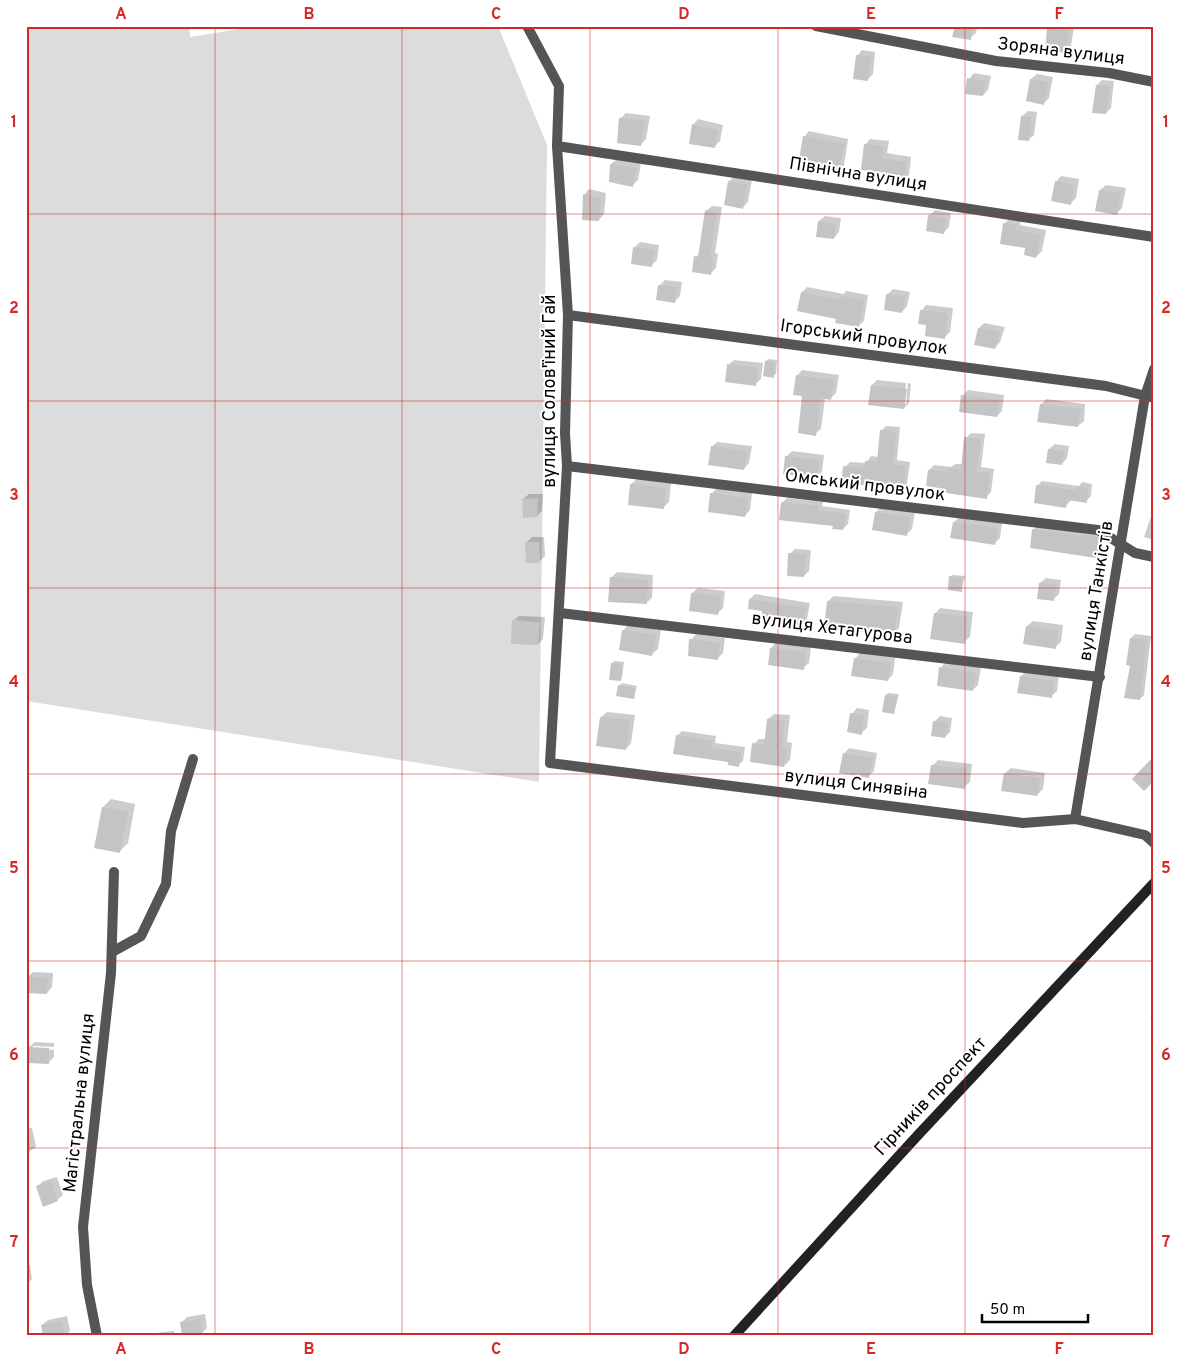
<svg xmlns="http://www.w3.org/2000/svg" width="1180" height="1362" font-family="Overpass,sans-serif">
	<rect width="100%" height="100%" fill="#fff"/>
	<polygon fill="#dcdcdc" points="26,26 189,26 190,37 259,26 498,26 547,145 539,782 26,701"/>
	<g fill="#0003">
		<polygon points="956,26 977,26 976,33 970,38"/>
		<polygon points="1051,26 1074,26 1071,46 1066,52 1048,29"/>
		<polygon points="862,50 875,52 873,74 867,80 857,56"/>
		<polygon points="974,73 991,76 988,90 983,95 969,79"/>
		<polygon points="1037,74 1053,77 1049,98 1044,103 1028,100 1031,79"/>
		<polygon points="1102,80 1114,81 1111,108 1106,113 1097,85"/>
		<polygon points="1028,111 1037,112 1034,135 1028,140 1022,116"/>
		<polygon points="626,113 650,116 646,139 640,145 620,119"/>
		<polygon points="698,119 723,125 720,141 714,147 693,125"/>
		<polygon points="809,131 848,139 844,165 839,171 804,137"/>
		<polygon points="870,139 889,141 887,153 911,157 909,175 903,180 887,172 865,145"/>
		<polygon points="617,159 641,163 638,180 632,186 611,164"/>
		<polygon points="735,176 752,179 748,202 743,207 729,181"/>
		<polygon points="1061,176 1079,179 1076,198 1070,204 1056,182"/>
		<polygon points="1106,185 1126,188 1122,208 1117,213 1100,190"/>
		<polygon points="589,189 606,193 604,214 599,220 584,195"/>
		<polygon points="712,206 722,207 715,253 718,254 716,268 710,274 696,257 700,253 706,211"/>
		<polygon points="935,210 951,213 949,227 944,232 929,216"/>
		<polygon points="825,216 841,218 839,232 834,238 819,221"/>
		<polygon points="1010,218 1021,219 1020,225 1046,230 1042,251 1036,257 1005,223"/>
		<polygon points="640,242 659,245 657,260 651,266 634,248"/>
		<polygon points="665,280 682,282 680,296 674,302 658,299 660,285"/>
		<polygon points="807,287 844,294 846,291 868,295 864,321 858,326 837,318 802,292"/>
		<polygon points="893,289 910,292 907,306 902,312 887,295"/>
		<polygon points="926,305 953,308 950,332 945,337 928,323 921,311"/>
		<polygon points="984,323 1005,327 1000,342 995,348 979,328"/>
		<polygon points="768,359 777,360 776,374 773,376 765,375 766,361"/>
		<polygon points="734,360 763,363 761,379 755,384 728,365"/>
		<polygon points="802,370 839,375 836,393 831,398 825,398 821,429 815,434 797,376"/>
		<polygon points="877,380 906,383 904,404 906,404 908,383 911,384 909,403 904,408 872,385"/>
		<polygon points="968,390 1004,395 1002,411 997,416 963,395"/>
		<polygon points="1046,399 1085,404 1084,421 1078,426 1041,405"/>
		<polygon points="886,426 900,427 897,460 910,462 907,484 902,489 855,483 853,485 845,467 850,462 866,463 871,456 879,457 881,431"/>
		<polygon points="971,433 985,434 981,467 994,469 991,492 986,497 948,488 929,470 934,465 951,467 955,464 962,464 966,438"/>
		<polygon points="717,442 752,446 749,463 744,469 712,447"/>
		<polygon points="1055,444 1069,446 1067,458 1062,464 1049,449"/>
		<polygon points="792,451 824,455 822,472 816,477 786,457"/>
		<polygon points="637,479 671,483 669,502 663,508 629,504 631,484"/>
		<polygon points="1042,481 1079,486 1082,482 1092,484 1091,496 1086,501 1071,500 1066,506 1038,485"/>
		<polygon points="717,488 752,493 750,510 745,516 712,493"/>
		<polygon points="529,494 543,494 542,511 537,516 523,499"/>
		<polygon points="787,498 823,502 822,506 850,510 848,524 843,529 782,503"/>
		<polygon points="881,507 915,512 912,529 907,534 876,512"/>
		<polygon points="1154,508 1154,540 1144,537"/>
		<polygon points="959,517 1002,523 1000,538 995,543 954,522"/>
		<polygon points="1039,524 1103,533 1101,551 1095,557 1033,530"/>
		<polygon points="532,537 544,537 545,556 539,562 526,543"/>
		<polygon points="795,549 811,550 809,571 804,576 790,554"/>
		<polygon points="617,572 653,575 652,598 646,603 611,578"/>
		<polygon points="953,575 965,576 961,590 950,577"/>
		<polygon points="1046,578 1061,580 1059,594 1053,600 1038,598 1040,583"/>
		<polygon points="698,588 725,591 723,608 718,613 690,610 692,593"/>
		<polygon points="755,594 810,603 807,619 802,624 764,610 750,599"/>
		<polygon points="834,596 903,602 899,628 894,634 828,601"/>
		<polygon points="940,608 973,612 970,637 964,642 935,614"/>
		<polygon points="519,616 545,617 543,639 538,644 513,621"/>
		<polygon points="1033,621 1063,625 1061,642 1055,647 1027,626"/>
		<polygon points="628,625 661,630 658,649 652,654 623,631"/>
		<polygon points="696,634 725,638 723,653 718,658 691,640"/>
		<polygon points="1135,634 1151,636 1144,695 1140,699 1131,665 1131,638"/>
		<polygon points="776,643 811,647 809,663 803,668 771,648"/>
		<polygon points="860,653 895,658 893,674 888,680 855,659"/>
		<polygon points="615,661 624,662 622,678 620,680 610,679 612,663"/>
		<polygon points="946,662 981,667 978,685 973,690 941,667"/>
		<polygon points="1026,671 1059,675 1057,691 1051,696 1021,676"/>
		<polygon points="622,683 637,686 633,698 619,686"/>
		<polygon points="888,693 899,694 894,713 886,695"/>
		<polygon points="857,708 869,710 867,728 861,733 852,714"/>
		<polygon points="607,712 635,715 631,743 626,749 598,745 601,717"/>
		<polygon points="774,714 790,715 787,742 792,743 790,760 784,766 754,744 759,739 766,739 768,719"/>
		<polygon points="940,716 952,718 950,732 945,737 934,722"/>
		<polygon points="682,731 716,736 715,743 745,747 743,761 738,765 677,736"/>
		<polygon points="849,748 877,753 874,771 869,776 844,754"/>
		<polygon points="938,760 972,764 970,782 964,787 932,766"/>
		<polygon points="1011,768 1045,773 1043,789 1037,795 1005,773"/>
		<polygon points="111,799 135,804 128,843 119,852 103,807"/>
		<polygon points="33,972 53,973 52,987 47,993 28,977"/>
		<polygon points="1154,1014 1154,1022 1150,1018"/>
		<polygon points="35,1042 54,1043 54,1047 33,1046 33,1048 54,1050 54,1057 48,1063 29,1047"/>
		<polygon points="32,1128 36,1147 26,1154 26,1129"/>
		<polygon points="57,1177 63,1195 57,1200 37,1187 43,1181"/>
		<polygon points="26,1265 30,1265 32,1279 26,1284"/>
		<polygon points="205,1314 207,1328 202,1333 182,1322 187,1317"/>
		<polygon points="67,1316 70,1331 65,1336 44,1336 42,1325 48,1320"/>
		<polygon points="174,1331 175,1336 154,1336 156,1333"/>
	</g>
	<g fill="#c4c4c4">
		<polygon points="955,26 973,26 971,40 952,37"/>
		<polygon points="1047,28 1069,31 1066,53 1045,50"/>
		<polygon points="856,55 871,57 868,81 853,79"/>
		<polygon points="967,78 986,81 983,96 965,94"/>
		<polygon points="1030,79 1048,82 1044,105 1026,101"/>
		<polygon points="1096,85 1110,86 1106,114 1092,113"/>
		<polygon points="1021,116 1032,117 1029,141 1018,140"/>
		<polygon points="619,118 645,121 641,146 617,143"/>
		<polygon points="692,124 718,130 715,148 689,144"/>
		<polygon points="803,136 844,144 839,172 798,165"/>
		<polygon points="864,144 884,146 882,159 907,162 904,182 885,179 886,173 861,170"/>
		<polygon points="610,164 636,168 633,187 609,182"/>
		<polygon points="728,181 747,184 743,209 724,205"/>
		<polygon points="1055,181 1074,185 1071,205 1051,201"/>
		<polygon points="1099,190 1121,193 1117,215 1095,211"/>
		<polygon points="583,194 601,198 599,221 582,220"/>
		<polygon points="705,210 717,212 710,258 713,259 711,275 692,272 694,256 698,257"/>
		<polygon points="928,215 947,218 944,234 926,231"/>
		<polygon points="818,221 836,224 834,239 816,237"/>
		<polygon points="1003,223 1016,224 1015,230 1041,235 1036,258 1024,255 1025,248 1000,244"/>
		<polygon points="633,247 654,250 652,267 631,264"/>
		<polygon points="658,285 677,287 675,303 656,300"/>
		<polygon points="801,292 839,299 840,296 864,300 859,327 835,323 836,319 797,311"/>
		<polygon points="886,294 905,297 902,313 884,310"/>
		<polygon points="920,310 948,313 945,339 925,336 926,325 918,324"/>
		<polygon points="978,328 1000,332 995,349 974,345"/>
		<polygon points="765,361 775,362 774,378 763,376"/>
		<polygon points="727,364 758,368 756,386 725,382"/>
		<polygon points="796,375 834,380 831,400 820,398 816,436 798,433 802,396 793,395"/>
		<polygon points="871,385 907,389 904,409 868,405"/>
		<polygon points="961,395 1000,400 997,417 959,412"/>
		<polygon points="1040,404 1081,409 1078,427 1037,422"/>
		<polygon points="880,430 896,432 893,465 906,466 903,490 853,484 853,486 841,485 843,466 864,468 865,461 877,462"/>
		<polygon points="964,437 981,439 977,472 990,473 987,499 946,493 946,489 926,486 928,470 948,472 949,468 961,469"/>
		<polygon points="711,446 747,451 744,470 708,465"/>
		<polygon points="1048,449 1064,451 1062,465 1046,463"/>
		<polygon points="785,456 819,460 817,478 783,474"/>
		<polygon points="630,484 666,488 664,509 628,505"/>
		<polygon points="1036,485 1076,490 1076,487 1088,488 1087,503 1067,500 1066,508 1034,503"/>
		<polygon points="710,493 748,498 745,517 708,512"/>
		<polygon points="538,498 537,517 523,518 522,499"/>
		<polygon points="781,502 819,506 818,510 846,514 843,530 832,529 833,526 779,520"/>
		<polygon points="875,512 910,517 907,536 872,530"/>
		<polygon points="953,522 998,528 995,545 950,538"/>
		<polygon points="1032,529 1096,537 1098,538 1096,558 1030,548"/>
		<polygon points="525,542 539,542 540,563 526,563"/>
		<polygon points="788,553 806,555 804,577 787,576"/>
		<polygon points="949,576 963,578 962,592 948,590"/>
		<polygon points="610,577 648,580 647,604 608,602"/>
		<polygon points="1039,583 1056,585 1054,601 1037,599"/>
		<polygon points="691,593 721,596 718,615 689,611"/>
		<polygon points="749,599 806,608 803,626 761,619 762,611 748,609"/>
		<polygon points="827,601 898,607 894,635 824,628"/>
		<polygon points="934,613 968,617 965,644 930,639"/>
		<polygon points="512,620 540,622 538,645 511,644"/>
		<polygon points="1026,626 1058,631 1056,649 1023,644"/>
		<polygon points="622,630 656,635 652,656 619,650"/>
		<polygon points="1130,638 1147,640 1140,700 1124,698 1130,666 1126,665"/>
		<polygon points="689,639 720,643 718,660 688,656"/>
		<polygon points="770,648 806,652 804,670 768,665"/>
		<polygon points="854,658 891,663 888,681 851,676"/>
		<polygon points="611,663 622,664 621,681 609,680"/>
		<polygon points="939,667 976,673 973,691 937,686"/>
		<polygon points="1020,676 1054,681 1052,698 1017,693"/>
		<polygon points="618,685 636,688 634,699 616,696"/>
		<polygon points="885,695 897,697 894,714 882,712"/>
		<polygon points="850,713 864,715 862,735 847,732"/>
		<polygon points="600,717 630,720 626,750 596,746"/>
		<polygon points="767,719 785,721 782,747 787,748 784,767 750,762 752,743 764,745"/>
		<polygon points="933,721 948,723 945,738 931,736"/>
		<polygon points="676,735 712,741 711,748 741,752 739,767 728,765 728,762 673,754"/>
		<polygon points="843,753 873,758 869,778 839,773"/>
		<polygon points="1154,756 1154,781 1144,791 1132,779"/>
		<polygon points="931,765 967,769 965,789 928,784"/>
		<polygon points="1004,773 1040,778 1037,796 1001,791"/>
		<polygon points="102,807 128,812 120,853 94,848"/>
		<polygon points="27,977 48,978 47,994 26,993"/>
		<polygon points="28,1047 49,1048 49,1064 27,1063"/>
		<polygon points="51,1181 58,1201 43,1207 36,1186"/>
		<polygon points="200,1319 202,1334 182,1336 180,1322"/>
		<polygon points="62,1321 65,1336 43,1336 41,1325"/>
	</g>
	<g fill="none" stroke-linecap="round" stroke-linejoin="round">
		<g stroke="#555" stroke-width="10">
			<polyline points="527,26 559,86 557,146 568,315 565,433 567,466 550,763 1023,823 1075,819 1145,835 1154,843"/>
			<polyline points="816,26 996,61 1109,73 1154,82"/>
			<polyline points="557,146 1154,237"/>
			<polyline points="568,315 1106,386 1154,398"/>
			<polyline points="567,466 1098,530 1135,553 1154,557"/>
			<polyline points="560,613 1100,677"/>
			<polyline points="1075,819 1145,396 1154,369"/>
			<polyline points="112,952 141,936 166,884 171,831 193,759"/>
			<polyline points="97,1336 87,1285 83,1227 111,973 114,872"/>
		</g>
		<polyline stroke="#222" stroke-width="10" points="734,1336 918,1135 1154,883"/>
	</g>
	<path fill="none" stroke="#d62828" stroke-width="1" stroke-opacity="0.55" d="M215 26V1336M402 26V1336M590 26V1336M778 26V1336M965 26V1336M26 214H1154M26 401H1154M26 588H1154M26 774H1154M26 961H1154M26 1148H1154"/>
	<g text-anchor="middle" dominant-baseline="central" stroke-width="4" stroke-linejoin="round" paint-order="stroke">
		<g font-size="18" fill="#000" stroke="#fff">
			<text transform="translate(1061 52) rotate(7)">Зоряна вулиця</text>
			<text transform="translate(858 175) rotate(9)">Північна вулиця</text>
			<text transform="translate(864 338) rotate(8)">Ігорський провулок</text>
			<text transform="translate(550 391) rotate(-90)">вулиця Солов'їний Гай</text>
			<text transform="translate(865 486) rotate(7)">Омський провулок</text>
			<text transform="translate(1097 591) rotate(-81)">вулиця Танкістів</text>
			<text transform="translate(832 629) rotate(7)">вулиця Хетагурова</text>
			<text transform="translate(856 785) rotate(7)">вулиця Синявіна</text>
			<text transform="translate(931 1097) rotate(-47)">Гірників проспект</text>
			<text transform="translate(80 1103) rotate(-84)">Магістральна вулиця</text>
		</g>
	</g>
	<rect width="1180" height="1362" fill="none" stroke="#ffffff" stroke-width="55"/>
	<path d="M982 1314v8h106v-8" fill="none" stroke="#000000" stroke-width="2.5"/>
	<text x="990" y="1314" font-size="15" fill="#000000" stroke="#ffffff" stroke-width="4" paint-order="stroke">50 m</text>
	<rect x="28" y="28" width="1124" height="1306" fill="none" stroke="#d62828" stroke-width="2"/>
	<g font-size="16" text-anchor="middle" font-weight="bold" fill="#d62828">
		<text x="121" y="19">A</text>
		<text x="309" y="19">B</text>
		<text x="496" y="19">C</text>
		<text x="684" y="19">D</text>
		<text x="871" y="19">E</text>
		<text x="1059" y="19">F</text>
		<text x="14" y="127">1</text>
		<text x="1166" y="127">1</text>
		<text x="14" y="313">2</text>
		<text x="1166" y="313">2</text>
		<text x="14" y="500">3</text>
		<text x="1166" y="500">3</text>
		<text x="14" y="687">4</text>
		<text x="1166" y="687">4</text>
		<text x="14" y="873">5</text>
		<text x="1166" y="873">5</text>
		<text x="14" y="1060">6</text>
		<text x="1166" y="1060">6</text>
		<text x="14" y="1247">7</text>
		<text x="1166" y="1247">7</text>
		<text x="121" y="1354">A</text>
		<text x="309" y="1354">B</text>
		<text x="496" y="1354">C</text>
		<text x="684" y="1354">D</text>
		<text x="871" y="1354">E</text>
		<text x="1059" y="1354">F</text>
	</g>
</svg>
